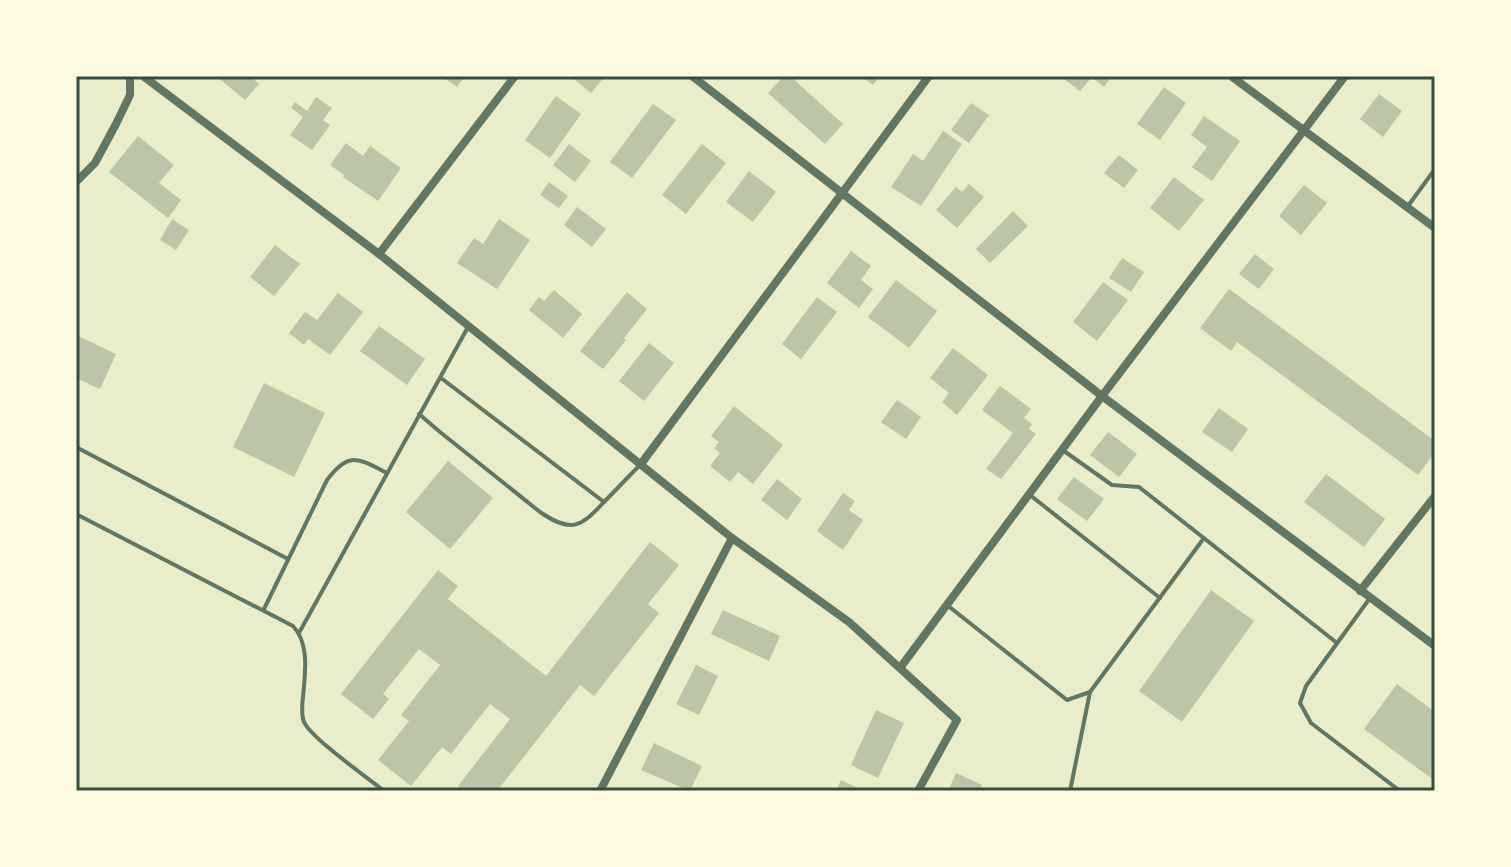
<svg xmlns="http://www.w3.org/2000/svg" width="1511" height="867" font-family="Karla,sans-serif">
	<rect width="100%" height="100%" fill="#e9edc9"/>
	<g fill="#bcc5a7">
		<polygon points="216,76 250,76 259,84 245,100"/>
		<polygon points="441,76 465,76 457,87"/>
		<polygon points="570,76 605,76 591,93"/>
		<polygon points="784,76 790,76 843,124 825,144 768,93"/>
		<polygon points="861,76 880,76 873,85"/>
		<polygon points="1060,76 1112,76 1104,87 1092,77 1080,91"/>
		<polygon points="1164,87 1186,103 1160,140 1137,124"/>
		<polygon points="1379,94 1402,111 1383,137 1360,119"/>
		<polygon points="556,96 581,114 550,158 525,140"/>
		<polygon points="316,97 332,108 323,120 330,125 312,150 290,135 303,117 291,108 295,102 307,111"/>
		<polygon points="971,103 989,115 969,143 951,130"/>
		<polygon points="653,104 676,120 632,178 610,162"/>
		<polygon points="1204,116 1240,141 1212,181 1192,167 1207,147 1191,135"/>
		<polygon points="943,131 962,144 921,206 891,187 913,154 923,161"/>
		<polygon points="138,136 174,165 159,183 181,200 168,218 109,172"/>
		<polygon points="346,143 363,156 370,146 401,168 378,201 343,177 344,175 330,165"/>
		<polygon points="569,144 591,161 575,182 553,165"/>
		<polygon points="702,144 726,163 686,214 662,195"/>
		<polygon points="1119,155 1138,170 1124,188 1104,173"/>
		<polygon points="749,171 776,192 753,222 726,202"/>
		<polygon points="1174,177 1204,200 1179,231 1150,208"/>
		<polygon points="549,182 568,196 559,208 540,195"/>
		<polygon points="969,184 984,197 957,228 936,210 956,187 962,192"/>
		<polygon points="1304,185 1327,203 1301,235 1279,216"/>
		<polygon points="577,207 606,229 592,247 564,225"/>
		<polygon points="1013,211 1028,226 990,263 976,249"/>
		<polygon points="172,219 189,230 176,250 160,240"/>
		<polygon points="499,219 530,240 497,289 457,263 474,238 483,244"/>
		<polygon points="275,245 300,264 274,296 250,277"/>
		<polygon points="851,251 871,266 861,280 873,289 859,308 827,283"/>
		<polygon points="1255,254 1274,269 1259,289 1239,274"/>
		<polygon points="1122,258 1144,272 1131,292 1109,278"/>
		<polygon points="896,280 937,311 909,348 868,317"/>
		<polygon points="1103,282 1128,300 1097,341 1073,322"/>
		<polygon points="1229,289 1435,441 1435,452 1418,475 1237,342 1231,351 1200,328"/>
		<polygon points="554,290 582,314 563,338 529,310 539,297 544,301"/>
		<polygon points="627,292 647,309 624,338 626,340 603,369 580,351"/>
		<polygon points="338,293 363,312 330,355 308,339 304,345 289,333 305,312 317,320"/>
		<polygon points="817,297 837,312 801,359 782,344"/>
		<polygon points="379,326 425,359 407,385 360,351"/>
		<polygon points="76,335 116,354 100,389 76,378"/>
		<polygon points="649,343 674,363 644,401 619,381"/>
		<polygon points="953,348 988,375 957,415 942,402 949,393 930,378"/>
		<polygon points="264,383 325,413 294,477 233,447"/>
		<polygon points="1000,386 1031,409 1024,418 1032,424 1029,429 1036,434 1001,479 986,469 1013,433 982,410"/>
		<polygon points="897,400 921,417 906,439 881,422"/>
		<polygon points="734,406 783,445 753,484 738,472 730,482 710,466 720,453 714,448 719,442 711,436"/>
		<polygon points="1219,408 1248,429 1232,452 1202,432"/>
		<polygon points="1108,432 1137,454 1119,477 1090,455"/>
		<polygon points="448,461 493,498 450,549 406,512"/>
		<polygon points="1326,474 1385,519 1364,547 1304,502"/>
		<polygon points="1074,477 1104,499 1087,521 1057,499"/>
		<polygon points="777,479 802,499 787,520 761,500"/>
		<polygon points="843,493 855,501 849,510 863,520 843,550 817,531"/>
		<polygon points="650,542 679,565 648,604 659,613 594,696 580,685 497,791 465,791 458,786 510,719 490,704 451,754 442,747 411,786 378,760 409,721 401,715 440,665 419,649 383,694 389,699 373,719 341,694 438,570 458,586 448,599 546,676"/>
		<polygon points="1211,590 1254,621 1182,722 1139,691"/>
		<polygon points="723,610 780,636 769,661 711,634"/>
		<polygon points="696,665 718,676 699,715 676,704"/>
		<polygon points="1397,684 1435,712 1435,781 1364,729"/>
		<polygon points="876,710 904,723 878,778 851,765"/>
		<polygon points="654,743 702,766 690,791 641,770"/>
		<polygon points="956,773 982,785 980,791 948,791"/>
		<polygon points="841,780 865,791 836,791"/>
	</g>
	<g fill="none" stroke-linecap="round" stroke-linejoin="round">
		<g stroke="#617663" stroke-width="4">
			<polyline points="1408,206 1435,169"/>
			<polyline points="441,378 604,502"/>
			<path d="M419 414 440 432 540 512C571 533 580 528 604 502 616 490 627 478 639 466"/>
			<polyline points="76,447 288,559"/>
			<polyline points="1064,451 1112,485 1139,487 1337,643"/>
			<polyline points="1030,495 1160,598"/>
			<path d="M76 514 293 626C310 644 305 674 303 697 302 705 301 714 304 722 312 739 367 777 384 791"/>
			<polyline points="1370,598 1306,686 1300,703 1311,723 1400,791"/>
			<polyline points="947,605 1067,700 1090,692 1204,538"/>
			<path d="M264 609 327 480C349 451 358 458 387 473"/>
			<polyline points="299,633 468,327"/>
			<polyline points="1070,791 1090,692"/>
		</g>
		<g stroke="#617663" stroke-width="8">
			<polyline points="143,76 379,254 732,538 849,622 957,720 918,791"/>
			<polyline points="692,76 1102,396 1435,646"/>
			<polyline points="1231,76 1435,228"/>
			<polyline points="76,182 95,163 116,124 130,95 130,76"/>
			<polyline points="379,254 515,76"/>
			<polyline points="641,464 929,76"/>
			<polyline points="1360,591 1435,496"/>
			<polyline points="900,668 1102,396 1345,76"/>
			<polyline points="600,791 732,538"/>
		</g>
	</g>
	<rect width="1511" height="867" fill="none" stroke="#fefae0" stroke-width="156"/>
	<rect x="78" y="78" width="1355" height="711" fill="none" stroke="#344e41" stroke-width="3"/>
</svg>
